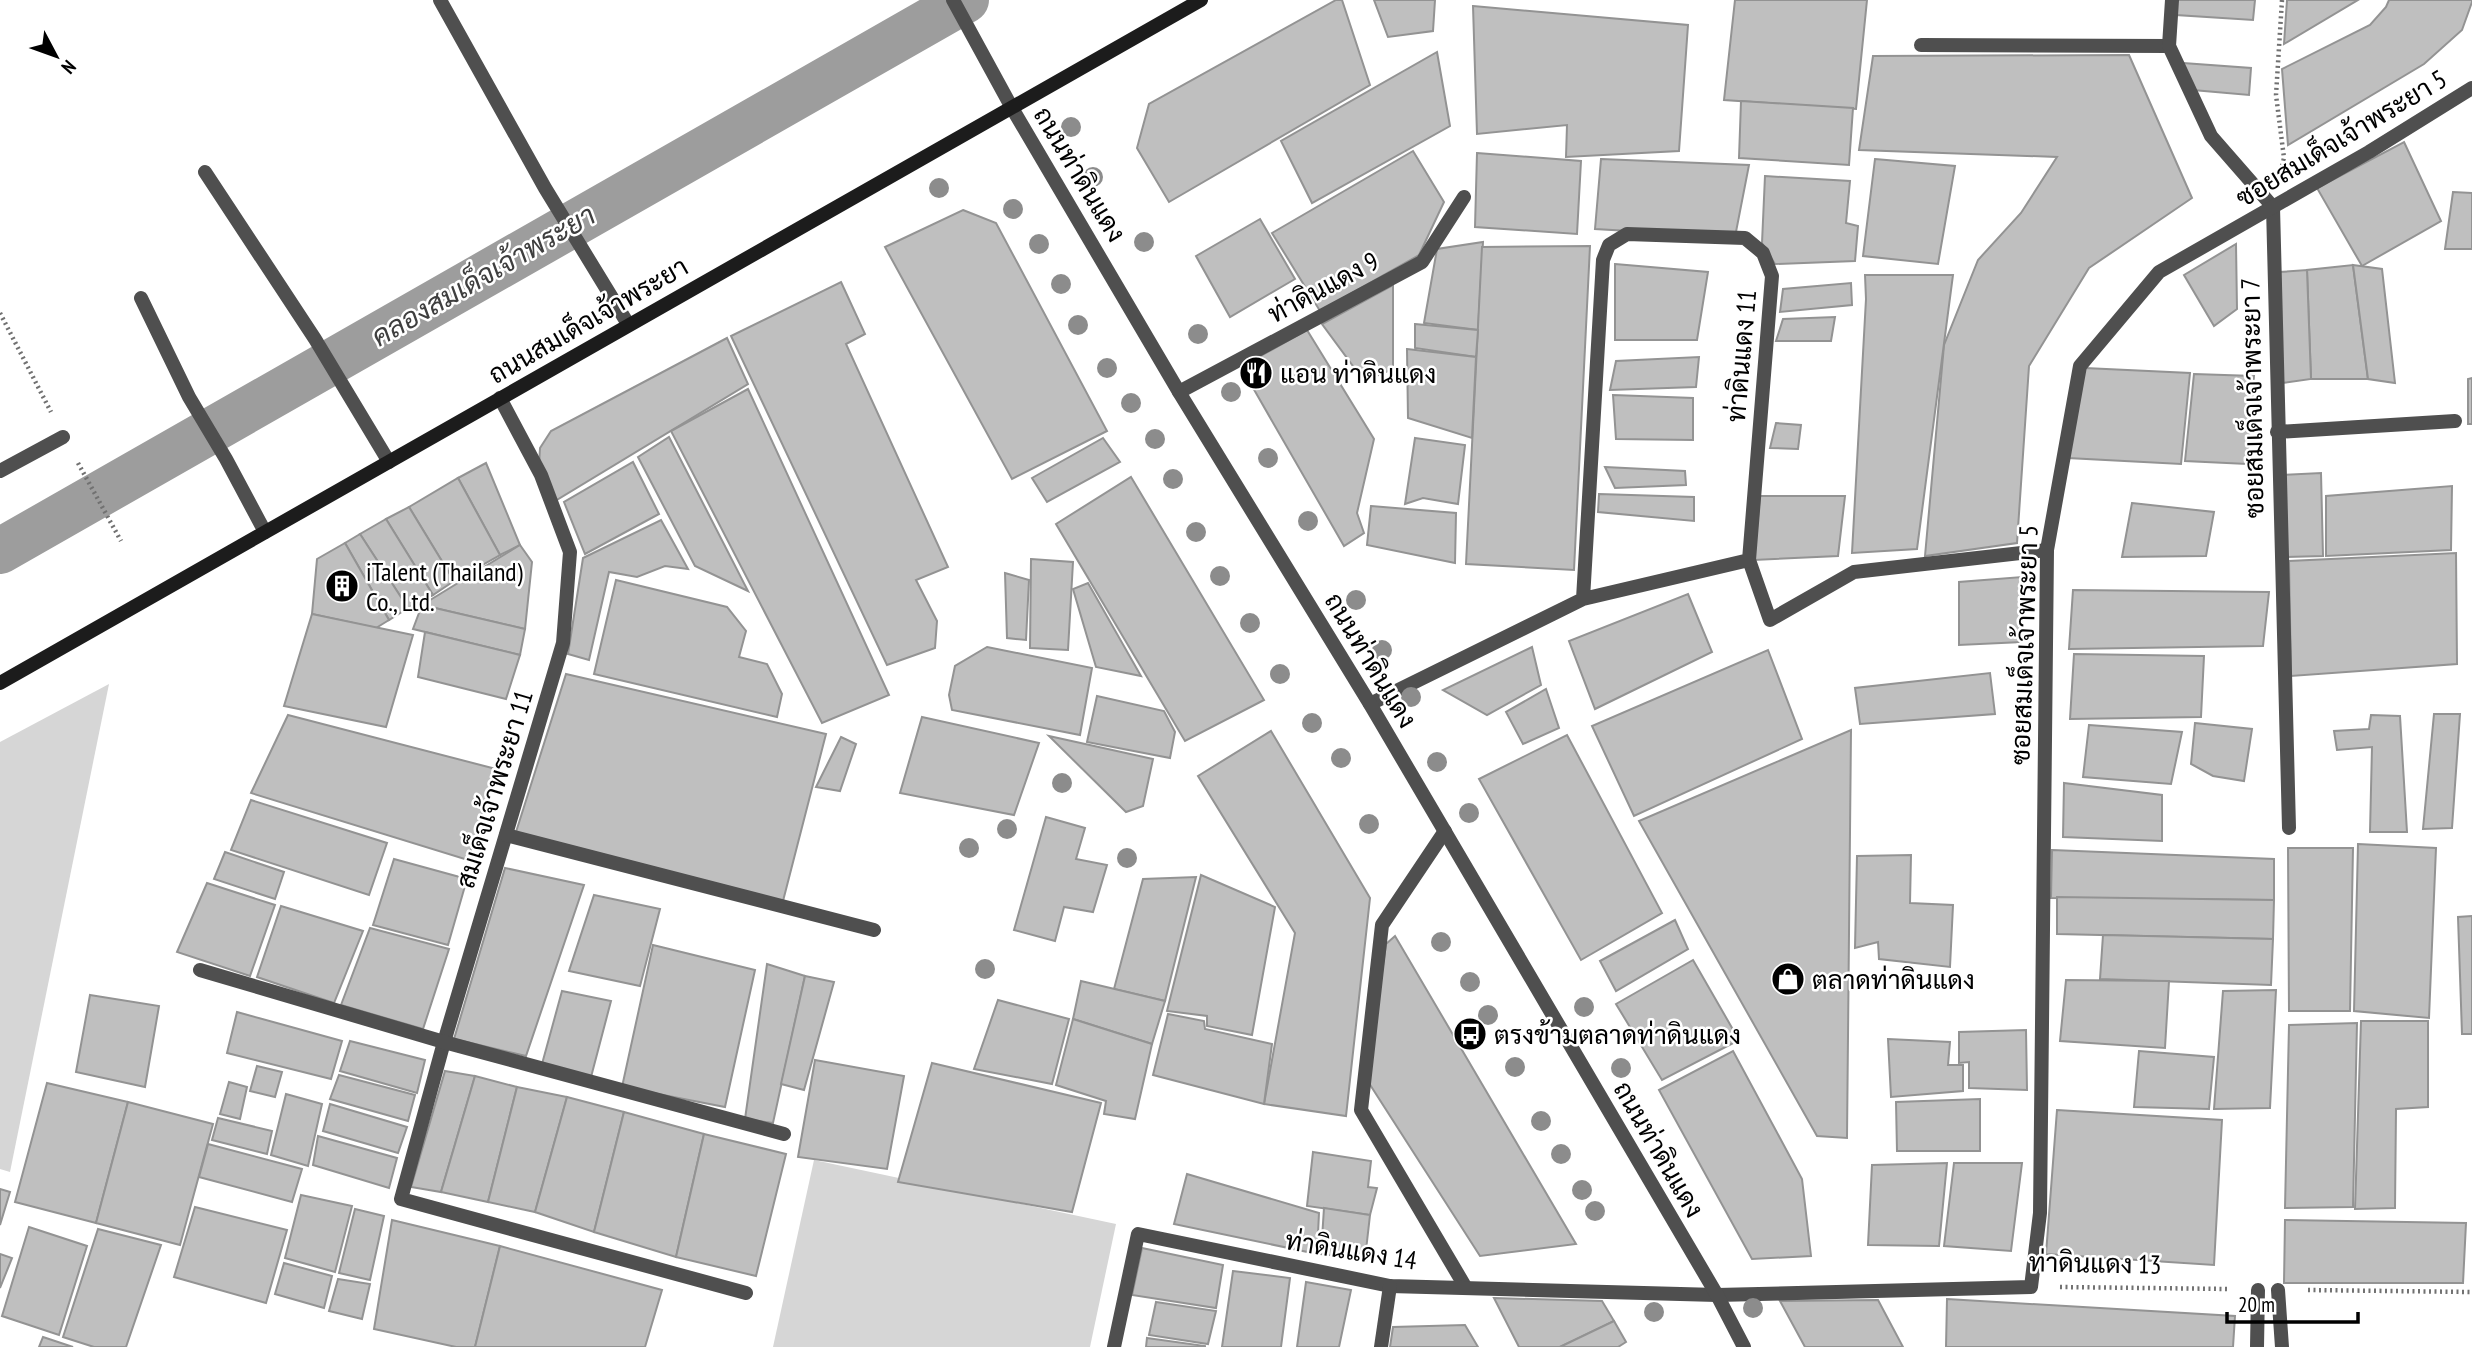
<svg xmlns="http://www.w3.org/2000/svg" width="2472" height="1347" font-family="'PT Sans Narrow',Sarabun,sans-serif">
	<rect width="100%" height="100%" fill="#fff"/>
	<g fill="#d6d6d6">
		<polygon points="109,684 10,1172 0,1169 0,742"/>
		<polygon points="814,1160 1116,1224 1090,1347 773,1347"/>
	</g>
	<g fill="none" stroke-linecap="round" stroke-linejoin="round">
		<polyline stroke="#9d9d9d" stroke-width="46" points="0,551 966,0"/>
	</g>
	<g fill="#bfbfbf" stroke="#939393" stroke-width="2">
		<polygon points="1336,0 1342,0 1370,85 1169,202 1137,148 1149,104"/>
		<polygon points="1374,0 1435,0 1433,31 1388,37"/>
		<polygon points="1735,0 1867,0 1856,109 1724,100"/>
		<polygon points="2176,0 2255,0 2253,20 2176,15"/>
		<polygon points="2287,0 2358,0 2284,44"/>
		<polygon points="2389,0 2472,0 2472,2 2462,30 2424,64 2288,145 2282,69 2370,25 2386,7"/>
		<polygon points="1473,6 1688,25 1679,151 1566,157 1567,125 1477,134"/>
		<polygon points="1437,52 1450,126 1312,203 1281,141"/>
		<polygon points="2129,55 2192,198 2089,268 2029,366 2017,543 1925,556 1944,345 1978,260 2021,213 2057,157 1859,150 1873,56"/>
		<polygon points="2183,63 2251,68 2249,95 2193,90"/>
		<polygon points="1741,101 1853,108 1849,165 1739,158"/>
		<polygon points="2404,142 2441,221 2362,266 2317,188"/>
		<polygon points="1413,151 1444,202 1419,255 1320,311 1272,233"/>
		<polygon points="1477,153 1581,161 1577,234 1475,227"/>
		<polygon points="1601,159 1749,165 1735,237 1595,229"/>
		<polygon points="1875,159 1955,166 1938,264 1863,256"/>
		<polygon points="1765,176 1850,181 1846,223 1858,226 1855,261 1775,264 1762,243"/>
		<polygon points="2453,192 2472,193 2472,249 2445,249"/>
		<polygon points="963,210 996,223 1107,431 1012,479 885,247"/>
		<polygon points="1260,219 1295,279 1230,317 1196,256"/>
		<polygon points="1483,242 1478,330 1424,323 1437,249"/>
		<polygon points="2236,244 2237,309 2214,326 2184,275"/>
		<polygon points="1590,246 1574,570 1466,564 1482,247"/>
		<polygon points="1615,264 1708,272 1697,340 1615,340"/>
		<polygon points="2353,265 2368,379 2311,379 2307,270"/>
		<polygon points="2353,265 2382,269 2395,383 2368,379"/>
		<polygon points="2307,270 2311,379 2282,383 2280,272"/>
		<polygon points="1865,275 1953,275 1917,549 1852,553 1866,299"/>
		<polygon points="841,282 865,334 846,344 948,567 916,580 937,621 935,648 887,665 731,336"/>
		<polygon points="1851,283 1852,305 1780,312 1783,289"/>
		<polygon points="1393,285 1393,369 1364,381 1322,324"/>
		<polygon points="1835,317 1831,341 1776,341 1783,319"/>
		<polygon points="1415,324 1478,330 1476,357 1415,348"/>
		<polygon points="1307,330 1374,439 1357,513 1364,533 1344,546 1241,367"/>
		<polygon points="727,338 748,384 555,501 539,466 540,448 551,431"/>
		<polygon points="1407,349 1476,357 1472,438 1408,418"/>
		<polygon points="1699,357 1696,387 1610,390 1616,361"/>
		<polygon points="2085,368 2190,373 2181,464 2068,458"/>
		<polygon points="2194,374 2254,376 2247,464 2185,461"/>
		<polygon points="2472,378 2472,424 2468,424 2468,379"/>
		<polygon points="748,389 889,695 822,723 671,431"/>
		<polygon points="1613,395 1693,398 1693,440 1616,439"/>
		<polygon points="1776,423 1801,425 1798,449 1770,448"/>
		<polygon points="669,437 748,591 695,566 638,457"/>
		<polygon points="1103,438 1120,462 1047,502 1032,478"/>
		<polygon points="1415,438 1465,445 1458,504 1423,498 1405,504"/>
		<polygon points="633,462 659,514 585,554 564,502"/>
		<polygon points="486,463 520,545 500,555 458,478"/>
		<polygon points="1605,467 1685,471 1686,485 1615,488"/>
		<polygon points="2321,473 2323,556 2283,557 2283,475"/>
		<polygon points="1131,477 1264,700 1185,741 1056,524"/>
		<polygon points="458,478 500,555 454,581 409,507"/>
		<polygon points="2452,486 2451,550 2326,556 2326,496"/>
		<polygon points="1599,494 1694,497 1694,521 1598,512"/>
		<polygon points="1760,496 1845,496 1838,556 1754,560"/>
		<polygon points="2132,503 2214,512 2206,556 2122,557"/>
		<polygon points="1371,506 1456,513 1455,563 1367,545"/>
		<polygon points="409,507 454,581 433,595 386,519"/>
		<polygon points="386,519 433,595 408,608 360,534"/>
		<polygon points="661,520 688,569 665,566 637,577 609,572 589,660 568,654 583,558"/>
		<polygon points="360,534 408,608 389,620 345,543"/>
		<polygon points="345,543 389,620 376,628 312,614 317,559"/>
		<polygon points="520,545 532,562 525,629 422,605"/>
		<polygon points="2456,553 2457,664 2291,676 2289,561"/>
		<polygon points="1031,559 1073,562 1068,650 1030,648"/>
		<polygon points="1005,573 1029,580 1026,640 1007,638"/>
		<polygon points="2022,577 2022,642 1959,645 1959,582"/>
		<polygon points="616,580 727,607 746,631 739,657 767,664 782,694 777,717 594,674"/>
		<polygon points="1088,583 1141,676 1096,667 1073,589"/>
		<polygon points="2073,590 2269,592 2263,646 2069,649"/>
		<polygon points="1688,594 1712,652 1595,709 1569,641"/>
		<polygon points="422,605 525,629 520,655 413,629"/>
		<polygon points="312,614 413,635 386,727 284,706"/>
		<polygon points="425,632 520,655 506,699 418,677"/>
		<polygon points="987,647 1092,668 1080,735 952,710 949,695 955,666"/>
		<polygon points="1532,647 1541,685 1487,715 1443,690"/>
		<polygon points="1768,650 1802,739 1634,816 1592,726"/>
		<polygon points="2074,654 2204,656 2201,717 2070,719"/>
		<polygon points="1990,673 1995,714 1860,724 1855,688"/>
		<polygon points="566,674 826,734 783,901 516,832"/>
		<polygon points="1546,689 1559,728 1523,744 1506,712"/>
		<polygon points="1097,696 1164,711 1175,732 1170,758 1087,742"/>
		<polygon points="2434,714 2460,714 2452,828 2423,829"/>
		<polygon points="288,715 496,769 468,860 251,793"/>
		<polygon points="2371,715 2400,716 2407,832 2370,832 2372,747 2337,750 2334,731 2369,729"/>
		<polygon points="922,717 1039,743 1014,815 900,793"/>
		<polygon points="2195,723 2252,729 2244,781 2213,776 2191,764"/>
		<polygon points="2089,725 2182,732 2171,784 2083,777"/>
		<polygon points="1851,730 1847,1138 1817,1136 1639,821"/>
		<polygon points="1271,731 1370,898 1346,1116 1264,1104 1295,933 1198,776"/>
		<polygon points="1567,735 1662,913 1581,960 1479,779"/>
		<polygon points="1049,736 1153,759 1143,806 1126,812"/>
		<polygon points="841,737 856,744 840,791 816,787"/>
		<polygon points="2064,783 2162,795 2162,841 2063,837"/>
		<polygon points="251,800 387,843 369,895 231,850"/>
		<polygon points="1046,817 1085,828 1076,859 1107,865 1093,912 1064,907 1055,941 1014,930"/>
		<polygon points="2358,844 2436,848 2429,1018 2354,1011"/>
		<polygon points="2288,848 2353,848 2350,1011 2289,1011"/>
		<polygon points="2052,850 2274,859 2274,900 2051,898"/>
		<polygon points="225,852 284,872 275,899 214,879"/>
		<polygon points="1911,855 1910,903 1953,905 1950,967 1879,959 1878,942 1855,948 1857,856"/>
		<polygon points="394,859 467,879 448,945 373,925"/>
		<polygon points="505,868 584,885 526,1056 454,1039"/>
		<polygon points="1201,875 1275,907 1252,1035 1207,1026 1207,1016 1167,1011"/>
		<polygon points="1196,877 1165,1001 1114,989 1143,879"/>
		<polygon points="207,883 275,905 250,976 177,952"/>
		<polygon points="594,895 660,909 640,986 569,971"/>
		<polygon points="2057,897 2274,900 2273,939 2057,934"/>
		<polygon points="281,906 363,931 334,1003 257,977"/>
		<polygon points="2472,916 2472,1034 2462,1034 2458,917"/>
		<polygon points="1675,920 1688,949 1616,991 1600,961"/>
		<polygon points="370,928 449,949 423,1029 341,1005"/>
		<polygon points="2103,935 2273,939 2271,985 2100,979"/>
		<polygon points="1395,936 1576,1244 1480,1256 1367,1080 1386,944"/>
		<polygon points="653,945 755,970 725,1107 622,1087"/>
		<polygon points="1693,960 1739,1040 1662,1080 1616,1004"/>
		<polygon points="767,964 805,976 773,1123 745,1119"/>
		<polygon points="805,976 834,982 804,1090 781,1084"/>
		<polygon points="2066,980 2169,981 2165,1048 2060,1041"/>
		<polygon points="1081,981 1165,1001 1152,1044 1073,1019"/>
		<polygon points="2276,990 2270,1108 2214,1109 2223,991"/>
		<polygon points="562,991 611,1001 591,1077 542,1064"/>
		<polygon points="90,995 159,1006 145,1087 76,1072"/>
		<polygon points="998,1000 1069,1019 1052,1084 974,1069"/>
		<polygon points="237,1012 342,1041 331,1079 227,1053"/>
		<polygon points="1168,1014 1204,1021 1205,1029 1272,1044 1264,1104 1153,1075"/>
		<polygon points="1073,1019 1152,1044 1135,1119 1104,1114 1106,1101 1056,1085"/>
		<polygon points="2361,1021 2428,1021 2428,1107 2396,1109 2395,1208 2355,1209"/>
		<polygon points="2357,1023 2353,1207 2285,1208 2289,1025"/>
		<polygon points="2026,1030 2027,1090 1969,1088 1969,1062 1959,1063 1959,1032"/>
		<polygon points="1888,1039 1950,1042 1948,1065 1963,1065 1963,1091 1891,1097"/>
		<polygon points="350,1041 425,1060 417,1093 340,1071"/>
		<polygon points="1733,1051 1802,1179 1811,1256 1752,1259 1659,1090"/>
		<polygon points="2139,1051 2214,1057 2209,1109 2134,1107"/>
		<polygon points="815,1060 904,1076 887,1169 798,1157"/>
		<polygon points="932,1063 1101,1103 1072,1212 898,1182"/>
		<polygon points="257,1066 282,1072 275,1097 250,1091"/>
		<polygon points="445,1071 475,1076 441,1192 411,1187"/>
		<polygon points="339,1075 415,1095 408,1121 330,1099"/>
		<polygon points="475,1076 517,1087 488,1202 441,1192"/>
		<polygon points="229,1082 247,1087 240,1119 220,1114"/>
		<polygon points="47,1083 128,1102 96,1223 15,1202"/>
		<polygon points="517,1087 567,1097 535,1212 488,1202"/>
		<polygon points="286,1094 322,1104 308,1166 271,1155"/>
		<polygon points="567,1097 624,1112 594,1232 535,1212"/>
		<polygon points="1980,1099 1980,1151 1897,1151 1896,1102"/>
		<polygon points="128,1102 213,1124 180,1245 96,1223"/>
		<polygon points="330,1104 407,1127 398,1153 323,1131"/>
		<polygon points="2057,1110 2222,1120 2214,1265 2046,1254"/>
		<polygon points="624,1112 704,1134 676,1257 594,1232"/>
		<polygon points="218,1118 272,1131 267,1154 212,1140"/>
		<polygon points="704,1134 786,1154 756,1276 676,1257"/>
		<polygon points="318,1136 397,1158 389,1188 313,1165"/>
		<polygon points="208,1144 302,1169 292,1202 199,1177"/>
		<polygon points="1313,1152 1371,1161 1368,1187 1377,1188 1370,1215 1307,1206"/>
		<polygon points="1947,1163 1939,1246 1868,1245 1872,1165"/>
		<polygon points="1954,1163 2022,1163 2011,1251 1944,1246"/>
		<polygon points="1187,1174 1319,1213 1317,1254 1174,1224"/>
		<polygon points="0,1189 10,1192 0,1225"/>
		<polygon points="301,1195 352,1206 335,1272 285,1258"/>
		<polygon points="195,1207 287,1230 266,1303 174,1277"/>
		<polygon points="1324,1208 1370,1215 1365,1259 1321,1254"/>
		<polygon points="355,1209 384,1216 370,1280 339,1273"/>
		<polygon points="392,1220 500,1246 475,1347 456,1347 374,1329"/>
		<polygon points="2285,1220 2466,1223 2463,1283 2284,1283"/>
		<polygon points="29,1227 87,1246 59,1335 2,1316"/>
		<polygon points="98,1229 161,1245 126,1347 94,1347 63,1337"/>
		<polygon points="500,1246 662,1290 645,1347 475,1347"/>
		<polygon points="1142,1248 1223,1265 1216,1308 1132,1295"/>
		<polygon points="0,1254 12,1258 0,1288"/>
		<polygon points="284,1263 332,1276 324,1308 275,1294"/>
		<polygon points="1233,1271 1290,1278 1281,1347 1222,1347"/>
		<polygon points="338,1279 370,1284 362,1319 329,1311"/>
		<polygon points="1306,1282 1351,1290 1339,1347 1297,1347"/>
		<polygon points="1494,1298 1602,1301 1614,1321 1560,1347 1519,1347"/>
		<polygon points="1947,1299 2235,1316 2233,1347 1946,1347"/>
		<polygon points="1878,1300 1903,1347 1805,1347 1780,1301"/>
		<polygon points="1156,1302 1216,1311 1208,1344 1149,1335"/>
		<polygon points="1614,1321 1626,1342 1618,1347 1560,1347"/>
		<polygon points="1465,1325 1478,1347 1390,1347 1393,1327"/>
		<polygon points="43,1337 73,1347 39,1347"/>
		<polygon points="1147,1338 1205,1346 1205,1347 1146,1347"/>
	</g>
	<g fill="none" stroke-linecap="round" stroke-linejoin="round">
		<g stroke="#717171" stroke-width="4.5" stroke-dasharray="2 3.5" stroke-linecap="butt">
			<polyline points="2282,0 2276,95 2284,158 2282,166"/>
			<polyline points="0,313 51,412"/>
			<polyline points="78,463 121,541"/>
			<polyline points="2060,1287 2230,1289"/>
			<polyline points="2308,1290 2472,1292"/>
		</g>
		<g stroke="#4f4f4f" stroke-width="14">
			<polyline points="440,0 545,188 628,324"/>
			<polyline points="1921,45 2169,46"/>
			<polyline points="0,471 63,437"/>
			<polyline points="1749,560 1770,620 1854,572 2047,550"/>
			<polyline points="1370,704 1583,599 1749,560 1772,276 1763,253 1745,238 1627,234 1609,245 1603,260 1583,599"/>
			<polyline points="1445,831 1382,925 1361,1110 1466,1288"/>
		</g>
		<polyline stroke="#4f4f4f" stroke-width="14" points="2257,1347 2258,1290"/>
		<g stroke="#4f4f4f" stroke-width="14">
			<polyline points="2172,0 2169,46 2211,136 2273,207 2289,828"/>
			<polyline points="205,172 315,339 389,462"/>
			<polyline points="141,298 189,397 226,459 265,532"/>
			<polyline points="1179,392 1422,262 1464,197"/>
			<polyline points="500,398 541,475 570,552 563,643 444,1042 401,1199 746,1293"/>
			<polyline points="2277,432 2455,421"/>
			<polyline points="506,835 874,930"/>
			<polyline points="200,970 444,1042 784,1134"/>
			<polyline points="2278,1290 2282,1347"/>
			<polyline points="1114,1347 1138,1234 1390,1286 1717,1295 2031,1287 2040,1213 2047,550 2080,366 2159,272 2369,152 2472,88"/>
			<polyline points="1381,1347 1390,1286"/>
		</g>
		<polyline stroke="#4f4f4f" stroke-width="14" points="953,0 1012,108 1179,392 1370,704 1717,1295 1744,1347"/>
		<polyline stroke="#1c1c1c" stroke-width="14" points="0,683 1201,0"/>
	</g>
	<g fill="#8c8c8c">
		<circle cx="1071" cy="127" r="10"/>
		<circle cx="1093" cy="177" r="10"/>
		<circle cx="939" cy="188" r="10"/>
		<circle cx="1013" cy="209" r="10"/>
		<circle cx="1144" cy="242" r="10"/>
		<circle cx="1039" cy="244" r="10"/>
		<circle cx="1061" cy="284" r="10"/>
		<circle cx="1078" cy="325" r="10"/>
		<circle cx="1198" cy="334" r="10"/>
		<circle cx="1107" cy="368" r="10"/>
		<circle cx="1231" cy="392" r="10"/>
		<circle cx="1131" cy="403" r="10"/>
		<circle cx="1155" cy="439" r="10"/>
		<circle cx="1268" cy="458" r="10"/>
		<circle cx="1173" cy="479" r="10"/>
		<circle cx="1308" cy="521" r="10"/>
		<circle cx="1196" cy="532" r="10"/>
		<circle cx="1220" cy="576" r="10"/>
		<circle cx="1356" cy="600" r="10"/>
		<circle cx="1250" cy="623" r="10"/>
		<circle cx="1382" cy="650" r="10"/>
		<circle cx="1280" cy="674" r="10"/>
		<circle cx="1411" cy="697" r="10"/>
		<circle cx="1312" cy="723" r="10"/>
		<circle cx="1341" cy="758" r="10"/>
		<circle cx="1437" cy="762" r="10"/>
		<circle cx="1062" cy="783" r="10"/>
		<circle cx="1469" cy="813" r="10"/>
		<circle cx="1369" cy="824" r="10"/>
		<circle cx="1007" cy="829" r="10"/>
		<circle cx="969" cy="848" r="10"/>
		<circle cx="1127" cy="858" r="10"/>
		<circle cx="1441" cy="942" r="10"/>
		<circle cx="985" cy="969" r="10"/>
		<circle cx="1470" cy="982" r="10"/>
		<circle cx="1584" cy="1007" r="10"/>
		<circle cx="1488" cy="1015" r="10"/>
		<circle cx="1515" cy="1067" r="10"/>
		<circle cx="1621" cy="1068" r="10"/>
		<circle cx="1541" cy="1121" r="10"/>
		<circle cx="1561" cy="1154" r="10"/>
		<circle cx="1582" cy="1190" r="10"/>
		<circle cx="1595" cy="1211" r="10"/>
		<circle cx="1753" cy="1308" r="10"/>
		<circle cx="1654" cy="1312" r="10"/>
	</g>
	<defs>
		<symbol id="restaurant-disc" viewBox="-11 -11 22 22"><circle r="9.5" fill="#000" stroke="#fff"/><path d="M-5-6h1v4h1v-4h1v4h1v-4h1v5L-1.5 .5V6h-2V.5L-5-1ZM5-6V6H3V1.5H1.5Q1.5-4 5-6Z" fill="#fff"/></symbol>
		<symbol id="building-disc" viewBox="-11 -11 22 22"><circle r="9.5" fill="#000" stroke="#fff"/><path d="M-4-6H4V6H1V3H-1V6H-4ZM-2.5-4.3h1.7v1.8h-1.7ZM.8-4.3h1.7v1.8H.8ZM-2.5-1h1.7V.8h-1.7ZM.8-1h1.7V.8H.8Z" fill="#fff"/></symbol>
		<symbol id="shop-disc" viewBox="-11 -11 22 22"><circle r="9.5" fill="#000" stroke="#fff"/><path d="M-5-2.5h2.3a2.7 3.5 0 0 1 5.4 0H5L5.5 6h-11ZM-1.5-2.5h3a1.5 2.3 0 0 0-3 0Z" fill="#fff"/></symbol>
		<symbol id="bus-disc" viewBox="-11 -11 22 22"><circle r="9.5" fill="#000" stroke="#fff"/><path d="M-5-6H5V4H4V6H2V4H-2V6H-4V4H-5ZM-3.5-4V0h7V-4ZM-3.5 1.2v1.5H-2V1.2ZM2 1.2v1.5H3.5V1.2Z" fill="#fff"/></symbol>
	</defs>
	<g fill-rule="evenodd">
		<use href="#restaurant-disc" x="1237" y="354" width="38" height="38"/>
		<use href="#building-disc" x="323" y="567" width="38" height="38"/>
		<use href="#shop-disc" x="1769" y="960" width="38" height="38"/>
		<use href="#bus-disc" x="1451" y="1015" width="38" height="38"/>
	</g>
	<g text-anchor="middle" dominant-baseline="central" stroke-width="5" stroke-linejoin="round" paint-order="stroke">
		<g font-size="26" fill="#000" stroke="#fff">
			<text transform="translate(2341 138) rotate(-31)">ซอยสมเด็จเจ้าพระยา 5</text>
			<text transform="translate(1080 174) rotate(59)">ถนนท่าดินแดง</text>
			<text transform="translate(1323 287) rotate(-28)">ท่าดินแดง 9</text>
			<text transform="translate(588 320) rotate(-30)">ถนนสมเด็จเจ้าพระยา</text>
			<text transform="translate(1741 356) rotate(-85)">ท่าดินแดง 11</text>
			<text transform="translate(2252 398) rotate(-91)">ซอยสมเด็จเจ้าพระยา 7</text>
			<text transform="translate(2024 645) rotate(-88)">ซอยสมเด็จเจ้าพระยา 5</text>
			<text transform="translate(1371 660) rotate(59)">ถนนท่าดินแดง</text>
			<text transform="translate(494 789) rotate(-73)">สมเด็จเจ้าพระยา 11</text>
			<text transform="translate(1659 1149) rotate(60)">ถนนท่าดินแดง</text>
			<text transform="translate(1351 1250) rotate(9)">ท่าดินแดง 14</text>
			<text transform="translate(2095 1263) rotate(1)">ท่าดินแดง 13</text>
		</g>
		<g font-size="26" fill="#000" stroke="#fff" text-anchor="start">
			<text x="1280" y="373">แอน ท่าดินแดง</text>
			<text x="366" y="571">iTalent (Thailand)<tspan x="366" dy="30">Co., Ltd.</tspan></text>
			<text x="1812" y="979">ตลาดท่าดินแดง</text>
			<text x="1494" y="1034">ตรงข้ามตลาดท่าดินแดง</text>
		</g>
		<g font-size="28" font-style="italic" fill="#3e3e3e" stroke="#fff">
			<text transform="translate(483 275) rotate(-30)">คลองสมเด็จเจ้าพระยา</text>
		</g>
	</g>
	<g transform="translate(56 56) rotate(131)" stroke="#ffffff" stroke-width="5" paint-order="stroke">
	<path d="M0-5L12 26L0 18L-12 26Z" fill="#000000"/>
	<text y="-10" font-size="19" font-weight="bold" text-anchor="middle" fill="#000000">N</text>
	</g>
	<path d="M2227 1312v10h131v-10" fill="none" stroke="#000000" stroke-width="3.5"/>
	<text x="2238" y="1312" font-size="21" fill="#000000" stroke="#ffffff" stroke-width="5" paint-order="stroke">20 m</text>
</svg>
